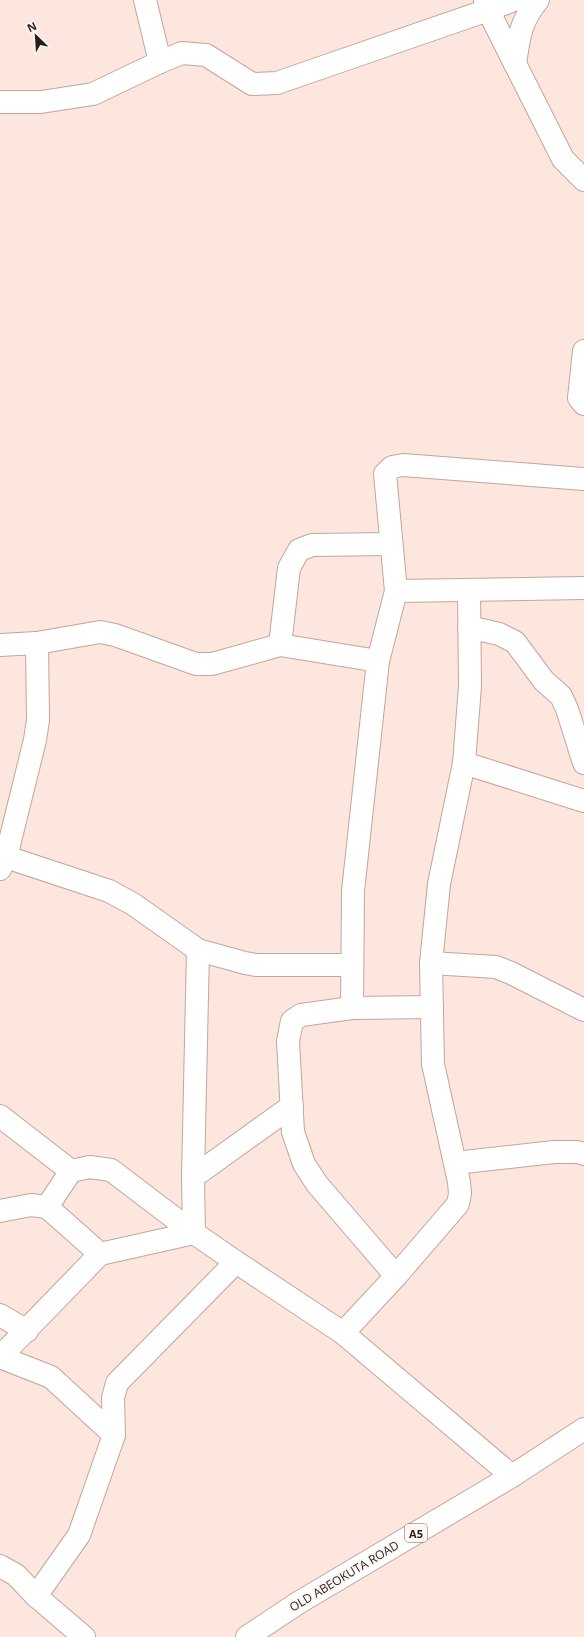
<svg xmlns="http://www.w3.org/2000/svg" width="584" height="1637" font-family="'Open Sans',sans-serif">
	<rect width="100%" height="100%" fill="#fde6dd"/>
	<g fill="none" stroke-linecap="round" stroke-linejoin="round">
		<defs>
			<g id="minor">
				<polyline points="145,0 160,62"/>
				<polyline points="485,0 488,10 563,159 584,180"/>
				<path d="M515 64C519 37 520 22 538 0"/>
				<polyline points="0,102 41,102 93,94 160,62 182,53 206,55 252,84 277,83 488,10 514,0"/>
				<polyline points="584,351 579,398 584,404"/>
				<polyline points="396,591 584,588"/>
				<polyline points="469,627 499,634 515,642 544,681 561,696 567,709 584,763"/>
				<polyline points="0,645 37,643 100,632 115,635 196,664 212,664 280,645 378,661"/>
				<polyline points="280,645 289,568 299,550 312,545 391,544"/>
				<polyline points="464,763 584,801"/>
				<polyline points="0,855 109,891 133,904 198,950 245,963 256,965 352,965"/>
				<polyline points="0,869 6,857 35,740 38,720 37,643"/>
				<polyline points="431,963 496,967 511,973 584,1010"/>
				<polyline points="352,1008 353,891 378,661 396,591 385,474 392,467 403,465 584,479"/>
				<polyline points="0,1116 71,1171"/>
				<polyline points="455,1163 554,1152 577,1152 584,1154"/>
				<polyline points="193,1177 292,1106"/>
				<polyline points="47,1207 71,1171 90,1167 111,1170 194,1233 236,1262 343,1333 512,1476"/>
				<polyline points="0,1211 31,1205 47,1207 100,1254"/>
				<polyline points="194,1233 193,1177 198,950"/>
				<polyline points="396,1276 317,1184 304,1164 293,1132 288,1041 292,1021 301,1015 352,1008 432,1007"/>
				<polyline points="0,1315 27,1331"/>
				<polyline points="343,1333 396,1276 458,1204 460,1194 459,1182 433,1064 431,963 439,884 464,763 470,686 469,590"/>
				<polyline points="0,1357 100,1254 194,1233"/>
				<polyline points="0,1357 51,1377 114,1435"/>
				<polyline points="0,1566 16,1575 36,1596 84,1637"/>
				<polyline points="36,1596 79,1535 114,1435 113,1398 117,1383 236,1262"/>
			</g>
			<polyline id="highway" points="247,1637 298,1603 512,1476 584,1429"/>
		</defs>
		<use href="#minor" stroke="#c1a69b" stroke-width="24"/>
		<use href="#highway" stroke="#c1a69b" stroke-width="24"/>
		<use href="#minor" stroke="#fff" stroke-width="22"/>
		<use href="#highway" stroke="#fff" stroke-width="22"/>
	</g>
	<g text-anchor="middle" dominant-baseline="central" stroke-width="3.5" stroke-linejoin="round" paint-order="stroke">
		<rect fill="#fdf7f5" stroke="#695f5c" stroke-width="1" x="405" y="1524" width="22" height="18" rx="3"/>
		<g font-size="11" font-weight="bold" fill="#291e1a">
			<text x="416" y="1533">A5</text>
		</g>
		<g font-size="12" fill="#291e1a" stroke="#fdf7f5">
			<text transform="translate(344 1576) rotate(-31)">OLD ABEOKUTA ROAD</text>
		</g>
	</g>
	<g transform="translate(36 36) rotate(335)" stroke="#fdf7f5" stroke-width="3" paint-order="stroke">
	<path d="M0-3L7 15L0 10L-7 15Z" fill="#291e1a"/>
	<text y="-6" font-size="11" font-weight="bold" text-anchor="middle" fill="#291e1a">N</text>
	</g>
</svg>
